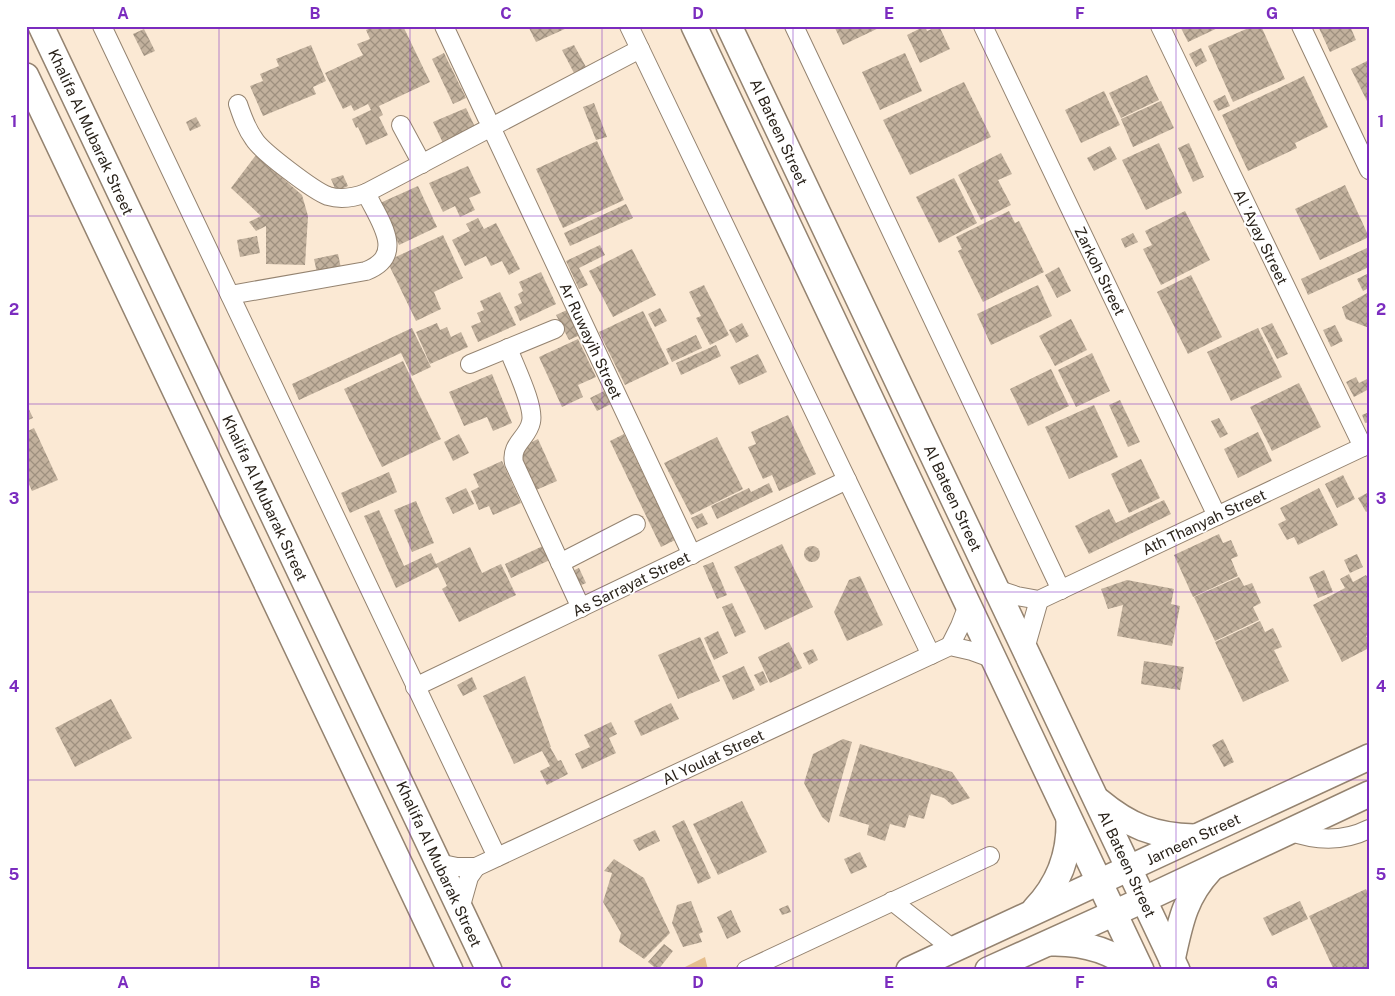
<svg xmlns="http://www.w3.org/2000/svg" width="1395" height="996" font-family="'Public Sans',sans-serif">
	<defs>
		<pattern id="building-cross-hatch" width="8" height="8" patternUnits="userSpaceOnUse" patternTransform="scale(1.25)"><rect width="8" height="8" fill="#c2b19d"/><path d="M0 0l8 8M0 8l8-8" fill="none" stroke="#9e907f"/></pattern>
	</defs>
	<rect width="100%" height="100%" fill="#fbe9d4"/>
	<polygon fill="#e5be8d" points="705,957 708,970 679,970"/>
	<g fill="url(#building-cross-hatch)">
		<polygon points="375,26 403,26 430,82 379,106 383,115 379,117 388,135 366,145 358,127 356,128 352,119 371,110 368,104 354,111 351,105 343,109 325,73 363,55 357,44 370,39 366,30"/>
		<polygon points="528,26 566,26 567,28 536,42"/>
		<polygon points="834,26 883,26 843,45"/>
		<polygon points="925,26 927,31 939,26 950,49 920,63 907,35"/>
		<polygon points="1180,26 1222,26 1188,42"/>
		<polygon points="1253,26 1261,26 1285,79 1233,102 1208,46"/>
		<polygon points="1318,26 1350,26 1356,40 1330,52"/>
		<polygon points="144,29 155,51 144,56 133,34"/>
		<polygon points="311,45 326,81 313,87 316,94 263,116 250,86 263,81 260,74 279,66 276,59"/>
		<polygon points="574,45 586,67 574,73 562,50"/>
		<polygon points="1201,48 1207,61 1196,67 1189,54"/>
		<polygon points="444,53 466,98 453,104 432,59"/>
		<polygon points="905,53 922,91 880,110 862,72"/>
		<polygon points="1369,60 1369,100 1367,101 1351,69"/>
		<polygon points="1147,75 1159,100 1121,118 1109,93"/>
		<polygon points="1304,76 1328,127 1295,143 1297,148 1248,171 1222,115"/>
		<polygon points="964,82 991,137 910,175 883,120"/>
		<polygon points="1104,91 1120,125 1081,143 1065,110"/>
		<polygon points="1225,95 1230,106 1218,111 1213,101"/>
		<polygon points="1161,101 1174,128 1133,147 1121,119"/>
		<polygon points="594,103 607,137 596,140 583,107"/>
		<polygon points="466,108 476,129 443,143 433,122"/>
		<polygon points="196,117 201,126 190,131 186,122"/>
		<polygon points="597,141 624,200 563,228 536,169"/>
		<polygon points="1159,143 1182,193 1146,210 1122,160"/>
		<polygon points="1189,143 1204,177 1193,182 1178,148"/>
		<polygon points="1110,146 1117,159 1094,171 1087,158"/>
		<polygon points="1001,153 1012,174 998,180 1011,205 981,220 958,175"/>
		<polygon points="256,155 302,195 308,216 305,265 266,264 266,226 256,231 249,222 261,216 231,188"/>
		<polygon points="468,166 481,193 469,198 475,210 460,217 455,206 443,212 429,183"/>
		<polygon points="343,175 348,186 336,191 331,179"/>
		<polygon points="954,178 977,223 939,243 916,197"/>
		<polygon points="1345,185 1369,237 1320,260 1295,209"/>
		<polygon points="418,186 437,227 399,245 380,203"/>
		<polygon points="626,204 633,218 570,246 564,233"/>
		<polygon points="1009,211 1015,223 1019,221 1044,272 983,302 958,251 962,249 956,237"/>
		<polygon points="1185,211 1210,260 1161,285 1143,249 1152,245 1145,231"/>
		<polygon points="478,218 484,229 496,223 520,269 509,275 502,261 491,266 486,256 465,266 452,240 470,231 466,224"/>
		<polygon points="1133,233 1138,242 1125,248 1121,239"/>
		<polygon points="443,235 463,278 434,292 441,309 416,321 387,261"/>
		<polygon points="257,236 260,253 240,257 237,240"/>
		<polygon points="600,245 605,255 579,268 588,285 579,289 566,261"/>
		<polygon points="1369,247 1369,267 1308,295 1301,279"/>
		<polygon points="632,249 656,295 613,317 589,271"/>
		<polygon points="338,254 341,268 317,273 314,259"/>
		<polygon points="1059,267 1071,291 1057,298 1045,275"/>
		<polygon points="541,272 556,304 520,321 514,307 522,303 518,294 523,291 519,282"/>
		<polygon points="1369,273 1369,288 1363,291 1357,279"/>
		<polygon points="1191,275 1222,337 1188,354 1157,292"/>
		<polygon points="704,285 729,335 710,345 696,318 701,316 689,292"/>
		<polygon points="1038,285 1052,316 991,345 977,314"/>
		<polygon points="500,292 516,325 478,342 471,326 481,322 477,313 484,310 480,301"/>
		<polygon points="1369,292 1369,328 1346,319 1342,307"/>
		<polygon points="660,308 667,321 655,327 648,314"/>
		<polygon points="567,310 580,335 569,340 556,315"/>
		<polygon points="643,311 669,364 625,385 599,332"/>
		<polygon points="1071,319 1087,350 1055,366 1039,336"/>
		<polygon points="437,323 440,330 447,327 451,337 461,332 468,347 430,364 416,332"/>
		<polygon points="742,323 749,336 736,343 729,330"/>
		<polygon points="1272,323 1288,354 1277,359 1261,328"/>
		<polygon points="1335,325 1343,341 1331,347 1323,330"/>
		<polygon points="412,328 431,367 412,376 401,353 299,400 292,384"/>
		<polygon points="1258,328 1282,377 1231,401 1207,352"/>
		<polygon points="696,335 702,348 672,362 666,349"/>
		<polygon points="578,339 596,377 578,385 583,397 562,407 539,357"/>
		<polygon points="716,345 721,356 681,375 676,363"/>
		<polygon points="1092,353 1110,391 1076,407 1058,370"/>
		<polygon points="758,354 767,372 739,385 730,367"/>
		<polygon points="403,361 441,439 382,467 344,389"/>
		<polygon points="1051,369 1069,406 1028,426 1010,389"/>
		<polygon points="492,374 512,423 493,431 487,417 464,426 449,392"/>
		<polygon points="1356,377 1359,383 1369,378 1369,389 1354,397 1346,382"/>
		<polygon points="1299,383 1321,427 1272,451 1250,407"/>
		<polygon points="604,391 611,404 597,411 590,398"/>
		<polygon points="1120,400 1140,442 1128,447 1109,405"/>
		<polygon points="26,403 33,418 26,421"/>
		<polygon points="1094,405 1118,457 1069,479 1045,427"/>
		<polygon points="1369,412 1369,422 1365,423 1362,415"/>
		<polygon points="788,415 816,474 779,491 772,475 763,479 748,447 756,444 751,432"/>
		<polygon points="1219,418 1228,434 1220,438 1211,421"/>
		<polygon points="34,428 58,480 32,491 26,478 26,432"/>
		<polygon points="1258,432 1272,461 1238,478 1224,449"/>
		<polygon points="459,434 469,453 453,461 444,442"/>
		<polygon points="624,434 675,540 661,547 610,441"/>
		<polygon points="717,437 743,489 691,515 664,463"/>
		<polygon points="538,439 557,481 536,490 517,449"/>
		<polygon points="1141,459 1160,498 1129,513 1111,474"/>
		<polygon points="502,461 521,503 493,515 489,506 479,510 471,491 479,487 473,474"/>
		<polygon points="389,472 397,492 350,513 341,493"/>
		<polygon points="1343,475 1355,499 1337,508 1325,484"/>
		<polygon points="769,483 773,492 717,519 711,506 749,488 751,492"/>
		<polygon points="466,488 474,504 453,514 445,498"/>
		<polygon points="1319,488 1338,525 1298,545 1294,537 1287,540 1278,524 1286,520 1280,508"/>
		<polygon points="1369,492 1369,510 1366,512 1358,498"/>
		<polygon points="1164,500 1171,514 1089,554 1075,526 1109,509 1116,523"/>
		<polygon points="416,501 434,543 412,552 394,510"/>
		<polygon points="379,510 404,566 431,553 436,564 470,547 482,573 501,564 516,595 459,622 442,589 447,586 438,567 396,588 364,516"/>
		<polygon points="702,513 708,524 697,529 691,518"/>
		<polygon points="1219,534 1223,543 1231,540 1238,556 1231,559 1238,576 1193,597 1174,555"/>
		<polygon points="782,544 813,607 765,630 734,567"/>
		<polygon points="545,545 552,559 511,578 505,564"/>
		<circle cx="812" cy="554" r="8"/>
		<polygon points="1357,554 1363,567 1350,573 1344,560"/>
		<polygon points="713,562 727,595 717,599 703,566"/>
		<polygon points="579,568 586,583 577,587 570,572"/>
		<polygon points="1324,570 1333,592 1318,598 1309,577"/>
		<polygon points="1349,574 1353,582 1366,575 1369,580 1369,634 1366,636 1369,641 1369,648 1342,662 1313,605 1345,588 1340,579"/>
		<polygon points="860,576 883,625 847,641 834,612 849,580"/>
		<polygon points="1239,577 1244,586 1252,583 1261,603 1253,607 1259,620 1215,641 1194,597"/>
		<polygon points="1127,580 1174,589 1171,604 1180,606 1172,646 1117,636 1123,605 1108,609 1101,589"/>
		<polygon points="732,603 746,632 735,637 722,607"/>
		<polygon points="1260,621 1265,632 1273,628 1282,647 1274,650 1289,681 1243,702 1215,642"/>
		<polygon points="718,631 728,653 714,660 704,638"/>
		<polygon points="700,637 720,681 678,699 658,655"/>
		<polygon points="789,642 802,668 770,683 758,657"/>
		<polygon points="813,649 818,660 809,665 803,653"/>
		<polygon points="1144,661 1184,667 1180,690 1141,684"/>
		<polygon points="744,666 755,690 733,700 722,676"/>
		<polygon points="763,671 768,682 760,686 754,675"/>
		<polygon points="525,676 551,747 550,747 558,761 561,760 568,774 547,785 540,771 550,766 542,751 514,764 483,696"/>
		<polygon points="472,677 477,689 463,696 457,685"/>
		<polygon points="111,699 132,738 75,767 55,728"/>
		<polygon points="671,703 679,719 641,736 634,721"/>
		<polygon points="611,722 617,734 609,738 616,753 582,769 575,754 590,747 584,735"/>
		<polygon points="843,739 852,742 829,823 822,817 804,783 813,754"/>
		<polygon points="1223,739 1234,762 1224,767 1212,745"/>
		<polygon points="860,744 952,772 970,798 952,805 944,798 931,794 924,819 909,815 905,828 890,824 885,841 867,835 869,825 839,816"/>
		<polygon points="742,801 767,852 718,875 693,824"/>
		<polygon points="684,820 711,878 698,884 672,826"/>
		<polygon points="655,830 660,841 639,851 633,840"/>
		<polygon points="860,852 867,867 851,874 844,859"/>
		<polygon points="614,859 644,878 670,933 644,959 619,942 621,933 603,902 612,873 604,871"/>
		<polygon points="1366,889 1369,895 1369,966 1360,970 1334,970 1309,916"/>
		<polygon points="691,901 703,932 699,934 702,942 683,947 672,923 677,905"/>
		<polygon points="1300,901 1308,919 1272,936 1263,918"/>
		<polygon points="788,905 791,912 782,915 779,909"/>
		<polygon points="731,910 741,932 727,939 717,917"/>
		<polygon points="664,944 673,951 658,970 648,962"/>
	</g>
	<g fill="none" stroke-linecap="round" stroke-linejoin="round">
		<defs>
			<g id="street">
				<polyline points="102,26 497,857"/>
				<polyline points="444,26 487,118"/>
				<polyline points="629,26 931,655"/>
				<polyline points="794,26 1061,590"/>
				<polyline points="983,26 1217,516"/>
				<polyline points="1160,26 1363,447"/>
				<polyline points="1301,26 1369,170"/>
				<path d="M238 104C242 116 246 128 254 139 261 151 314 191 328 196 341 200 353 198 366 193L640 49"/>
				<polyline points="401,125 422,164"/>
				<polyline points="491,127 692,555"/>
				<path d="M230 295 366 271C407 255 379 220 366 193"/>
				<path d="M508 348C514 365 535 406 531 422 528 438 510 444 514 463L581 608"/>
				<polyline points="470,364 555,329"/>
				<polyline points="560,563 636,524"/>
				<polyline points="996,589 1017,596 1039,600 1369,444"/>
				<polyline points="950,646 960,626 968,605"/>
				<polyline points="1025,649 1039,600"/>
				<polyline points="415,687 847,480"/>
				<path d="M1289 831C1316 841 1343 842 1369 829"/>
				<polyline points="438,863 457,867 476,867 950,646 972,651 994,659"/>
				<polyline points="892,901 953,949"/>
				<polyline points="460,909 469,877 476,867"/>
				<polyline points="746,970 990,856"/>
			</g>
			<g id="secondary">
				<polyline points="41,26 489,970"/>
				<polyline points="694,26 1141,970"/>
				<polyline points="729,26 1177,970"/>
				<polyline points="26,76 450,970"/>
				<path d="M1099 801C1129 826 1154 836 1194 837"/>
				<path d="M1035 909C1059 884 1070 854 1069 820"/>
				<path d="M1050 943C1082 942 1111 950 1136 970"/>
				<path d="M1172 960C1180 924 1184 898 1210 870"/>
				<polyline points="909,970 1369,757"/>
				<polyline points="988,970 1143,900 1369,794"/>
			</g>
		</defs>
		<use href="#street" stroke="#948370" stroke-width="20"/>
		<use href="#secondary" stroke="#948370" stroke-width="28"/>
		<use href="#street" stroke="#fff" stroke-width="18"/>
		<use href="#secondary" stroke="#fff" stroke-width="25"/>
	</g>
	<path fill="none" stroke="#7b2cbf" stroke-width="1" stroke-opacity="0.55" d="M219 26V970M410 26V970M602 26V970M793 26V970M985 26V970M1176 26V970M26 216H1369M26 404H1369M26 592H1369M26 780H1369"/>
	<g text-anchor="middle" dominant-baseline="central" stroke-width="4" stroke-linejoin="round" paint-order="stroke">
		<g font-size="15" fill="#29221a" stroke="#fff">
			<text transform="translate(91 132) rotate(65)">Khalifa Al Mubarak Street</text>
			<text transform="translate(779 132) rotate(65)">Al Bateen Street</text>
			<text transform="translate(1261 237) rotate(64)">Al 'Ayay Street</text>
			<text transform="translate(1100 271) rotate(64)">Zarkoh Street</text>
			<text transform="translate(591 341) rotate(65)">Ar Ruwayih Street</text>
			<text transform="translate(265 498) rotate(65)">Khalifa Al Mubarak Street</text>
			<text transform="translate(953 498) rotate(65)">Al Bateen Street</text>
			<text transform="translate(1204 522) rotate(-25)">Ath Thanyah Street</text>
			<text transform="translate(631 584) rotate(-26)">As Sarrayat Street</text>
			<text transform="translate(713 757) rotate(-25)">Al Youlat Street</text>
			<text transform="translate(1193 839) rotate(-25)">Jarneen Street</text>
			<text transform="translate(439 864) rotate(65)">Khalifa Al Mubarak Street</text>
			<text transform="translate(1127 864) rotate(65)">Al Bateen Street</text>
		</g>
	</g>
	<rect width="1395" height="996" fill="none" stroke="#ffffff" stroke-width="55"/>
	<rect x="28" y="28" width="1340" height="940" fill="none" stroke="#7b2cbf" stroke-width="2"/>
	<g font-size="16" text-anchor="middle" font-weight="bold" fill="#7b2cbf">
		<text x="123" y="19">A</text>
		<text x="315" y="19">B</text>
		<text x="506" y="19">C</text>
		<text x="698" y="19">D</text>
		<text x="889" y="19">E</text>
		<text x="1080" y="19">F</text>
		<text x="1272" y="19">G</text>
		<text x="14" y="127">1</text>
		<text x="1381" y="127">1</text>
		<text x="14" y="315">2</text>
		<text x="1381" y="315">2</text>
		<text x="14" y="504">3</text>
		<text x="1381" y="504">3</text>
		<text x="14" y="692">4</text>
		<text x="1381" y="692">4</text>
		<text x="14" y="880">5</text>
		<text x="1381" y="880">5</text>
		<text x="123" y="988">A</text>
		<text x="315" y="988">B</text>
		<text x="506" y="988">C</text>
		<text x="698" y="988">D</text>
		<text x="889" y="988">E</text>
		<text x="1080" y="988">F</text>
		<text x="1272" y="988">G</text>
	</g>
</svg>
